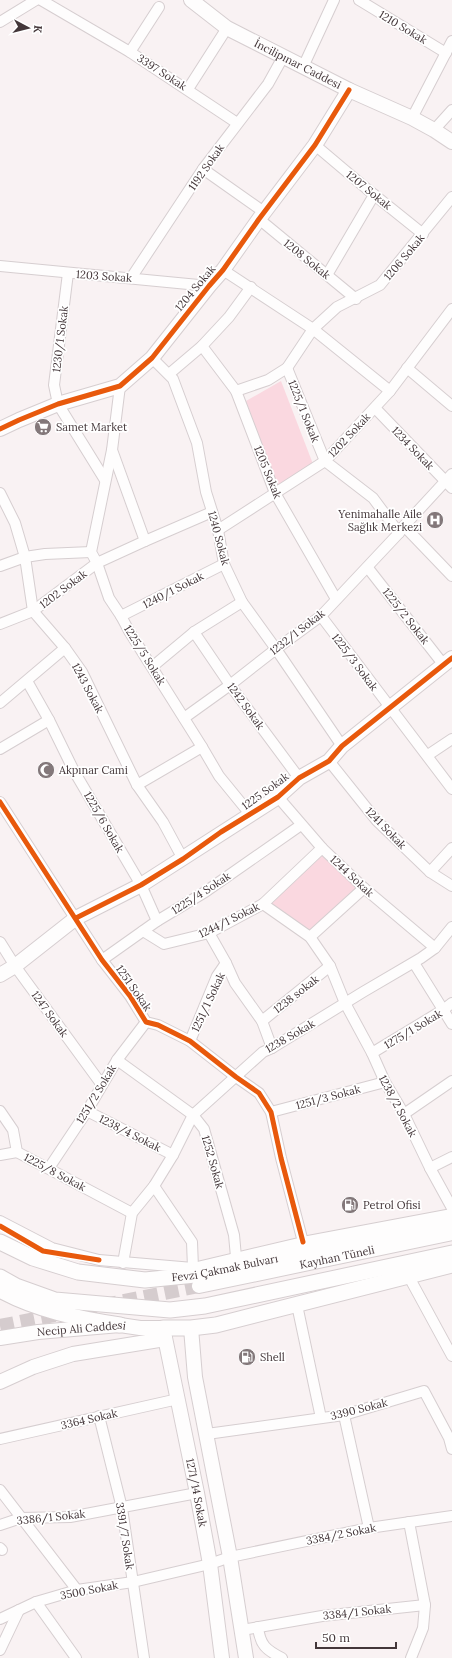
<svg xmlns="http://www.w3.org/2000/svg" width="452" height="1658" font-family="Lora,serif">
	<rect width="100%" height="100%" fill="#f9f2f3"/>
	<g fill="#fad8e0">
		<polygon points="281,381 313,464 276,486 246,401"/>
		<polygon points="322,848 364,888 310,937 263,904"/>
	</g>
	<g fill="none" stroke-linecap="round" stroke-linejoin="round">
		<polyline stroke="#d5ccce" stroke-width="14" stroke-dasharray="14 7" stroke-linecap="butt" points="0,1326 199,1286"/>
		<defs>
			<g id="street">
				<polyline points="41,0 130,52"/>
				<polyline points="359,0 446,53"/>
				<polyline points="159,7 130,52 237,123"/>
				<polyline points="0,22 36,0"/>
				<polyline points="303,67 334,0"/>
				<polyline points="188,89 227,28"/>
				<polyline points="412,118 452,41"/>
				<polyline points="434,130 452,110"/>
				<polyline points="315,145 367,189 423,234"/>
				<polyline points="203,169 264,212"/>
				<polyline points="259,219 356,299"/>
				<polyline points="0,266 209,286"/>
				<polyline points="223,270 313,329 390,391"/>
				<polyline points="68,273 54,385 58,404 105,480"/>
				<polyline points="327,275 374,195"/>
				<polyline points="131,278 203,169 268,84 283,57"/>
				<polyline points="202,346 236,391 275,493 336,599"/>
				<polyline points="152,358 173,379 197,443 206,492 218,530 224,564 242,602 276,649 342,746"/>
				<polyline points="287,368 325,461 373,498 399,533 404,526 452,576"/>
				<polyline points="407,368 452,406"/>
				<polyline points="169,374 202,346 229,317 251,287"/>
				<polyline points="120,386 112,450 91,552 97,563 109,598 121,616 129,631 202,747 219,776 250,814"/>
				<polyline points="236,391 268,380 287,368 313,329 337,307 380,285 452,197"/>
				<polyline points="375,408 452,488"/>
				<polyline points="112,450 145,541"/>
				<polyline points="0,493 15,523 25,557 33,611 65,648 82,672 137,785 163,822 183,859"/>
				<polyline points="404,526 452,474"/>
				<polyline points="218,530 325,461 390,391 452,309"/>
				<polyline points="0,566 25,557 45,554 91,552"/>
				<polyline points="368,568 443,664"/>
				<polyline points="121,616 224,564"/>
				<polyline points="321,616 452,789"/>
				<polyline points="0,624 33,611 97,563 145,541 212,512"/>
				<polyline points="194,632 230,685 299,778"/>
				<polyline points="152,667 194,632 242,602"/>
				<polyline points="27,681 49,720 74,771 141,885 157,921"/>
				<polyline points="0,703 65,648"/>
				<polyline points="184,718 230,685 276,649 321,616 399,533"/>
				<polyline points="0,749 49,720"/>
				<polyline points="428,755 452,739"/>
				<polyline points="329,761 377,821 430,872 452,886"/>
				<polyline points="137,785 202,747"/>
				<polyline points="278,797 322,848 364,888 435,948"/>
				<polyline points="0,802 102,960 130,996 146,1022 158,1025 190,1041 236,1077 259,1093 271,1112 281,1158 303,1242"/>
				<polyline points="430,872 452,848"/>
				<polyline points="263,904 310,937 330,966 345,1003 372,1053 385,1082 404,1114 430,1168 452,1208"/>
				<polyline points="143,931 164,944 209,933 263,904 322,848"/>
				<polyline points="209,933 226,963 235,983 262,1021 272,1048"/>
				<polyline points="310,937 364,888"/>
				<polyline points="0,942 15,966 102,1085"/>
				<polyline points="102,960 157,921 205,892 301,825"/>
				<polyline points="414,963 452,1024"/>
				<polyline points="262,1021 330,966"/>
				<polyline points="190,1041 217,976 226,963"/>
				<polyline points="372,1053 443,1010 452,1003"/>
				<polyline points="117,1060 193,1115 204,1129 234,1235 236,1257"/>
				<polyline points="0,1111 13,1130 17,1152 132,1213"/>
				<polyline points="87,1111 173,1155"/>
				<polyline points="271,1112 385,1082"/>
				<polyline points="404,1114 452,1081"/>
				<polyline points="0,1155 17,1152"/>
				<polyline points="49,1168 87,1111 117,1060 146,1022"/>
				<polyline points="430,1168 452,1157"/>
				<polyline points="154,1186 192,1242 193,1268"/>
				<polyline points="0,1221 52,1248 99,1260 193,1268 303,1242 452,1214"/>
				<polyline points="123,1263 132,1213 154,1186 173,1155 193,1115 263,1052 272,1048 363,992 421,958 435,948 452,927"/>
				<polyline points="409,1277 452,1356"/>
				<polyline points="297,1305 321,1418"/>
				<polyline points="344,1415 369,1528"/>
				<polyline points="99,1416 122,1508 144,1658"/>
				<polyline points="207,1434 344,1415 424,1391 449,1438 452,1449"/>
				<polyline points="0,1439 178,1399"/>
				<polyline points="0,1490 77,1590"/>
				<polyline points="409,1522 425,1605 423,1628 411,1658"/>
				<polyline points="0,1525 21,1518 70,1517 197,1493"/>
				<polyline points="0,1548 2,1550"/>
				<polyline points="36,1602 76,1658"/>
				<polyline points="0,1619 36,1602 77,1590 133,1582 210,1564 230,1557 369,1528 452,1516"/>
				<path d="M258 1627C260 1645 266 1650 282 1658"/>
				<polyline points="242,1630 322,1616 425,1605"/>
				<polyline points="0,1650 19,1610"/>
			</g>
			<g id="secondary">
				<path id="s1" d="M191 0 227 28 349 90 412 118 434 130 452 142"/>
				<polyline points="0,429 19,420 58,404 120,386 152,358 209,286 223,270 259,219 315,145 349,90"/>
				<polyline points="0,975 15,966 76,918 141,885 278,797 299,778 329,761 342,746 452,658"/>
				<path id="s2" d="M199 1286 452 1233"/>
				<polyline points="191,1328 195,1377 230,1557 246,1658"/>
				<path id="s3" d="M0 1338 38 1332 120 1325 140 1328H163L197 1493 210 1564 222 1658"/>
				<polyline points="0,1382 33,1367 73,1354 165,1339"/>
			</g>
			<g id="primary">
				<path id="s4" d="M0 1242 33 1258 78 1272 145 1280 195 1275 452 1222"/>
				<polyline points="0,1277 16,1286 55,1300 170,1310 205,1306 452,1253"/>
				<path d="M0 1290C36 1310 80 1319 120 1325"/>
				<polyline points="163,1328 191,1328 216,1325 452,1265"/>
			</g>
		</defs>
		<use href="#street" stroke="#d6ced0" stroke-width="12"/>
		<use href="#secondary" stroke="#d6ced0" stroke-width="16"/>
		<use href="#primary" stroke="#d6ced0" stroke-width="17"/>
		<use href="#street" stroke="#fefdfd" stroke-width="10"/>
		<use href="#secondary" stroke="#fefdfd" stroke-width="14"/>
		<use href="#primary" stroke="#fefdfd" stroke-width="15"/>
		<defs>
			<g id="cycleway">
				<polyline points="0,429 19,420 58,404 120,386 152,358 209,286 223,270 259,219 315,145 349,90"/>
				<polyline points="0,802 102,960 130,996 146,1022 158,1025 190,1041 236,1077 259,1093 271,1112 281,1158 303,1242"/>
				<polyline points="76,918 141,885 183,859 221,832 278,797 299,778 329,761 342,746 452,658"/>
				<polyline points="0,1226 43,1251 99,1260"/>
			</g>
		</defs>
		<use href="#cycleway" stroke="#fff" stroke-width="8"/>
		<use href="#cycleway" stroke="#e8590c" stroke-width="5"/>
	</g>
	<defs>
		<symbol id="supermarket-disc" viewBox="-11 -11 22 22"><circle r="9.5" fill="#83787a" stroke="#fff"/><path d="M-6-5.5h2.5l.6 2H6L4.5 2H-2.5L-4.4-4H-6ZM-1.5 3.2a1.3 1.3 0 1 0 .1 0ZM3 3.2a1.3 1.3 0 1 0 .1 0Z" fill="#fff"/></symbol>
		<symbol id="hospital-disc" viewBox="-11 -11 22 22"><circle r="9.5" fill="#83787a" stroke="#fff"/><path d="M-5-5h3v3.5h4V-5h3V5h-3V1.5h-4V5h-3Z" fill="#fff"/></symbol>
		<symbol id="mosque-disc" viewBox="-11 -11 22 22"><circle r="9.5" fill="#83787a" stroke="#fff"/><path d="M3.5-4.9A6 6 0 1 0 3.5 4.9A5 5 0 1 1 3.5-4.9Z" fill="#fff"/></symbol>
		<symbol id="fuel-disc" viewBox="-11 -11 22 22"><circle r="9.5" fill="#83787a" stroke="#fff"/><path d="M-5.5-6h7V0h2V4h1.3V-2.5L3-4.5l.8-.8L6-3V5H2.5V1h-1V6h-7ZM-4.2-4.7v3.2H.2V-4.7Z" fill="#fff"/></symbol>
	</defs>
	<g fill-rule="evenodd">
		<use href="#supermarket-disc" x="33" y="417" width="20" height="20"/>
		<use href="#hospital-disc" x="425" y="510" width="20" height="20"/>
		<use href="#mosque-disc" x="36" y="760" width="20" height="20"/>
		<use href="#fuel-disc" x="340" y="1195" width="20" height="20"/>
		<use href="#fuel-disc" x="237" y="1347" width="20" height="20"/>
	</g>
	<g text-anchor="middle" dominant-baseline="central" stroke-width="3.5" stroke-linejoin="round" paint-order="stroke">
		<g font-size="11" fill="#433639" stroke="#fff">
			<text transform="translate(403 27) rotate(31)">1210 Sokak</text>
			<text stroke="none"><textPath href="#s1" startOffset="125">İncilipınar Caddesi</textPath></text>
			<text transform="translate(162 72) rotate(33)">3397 Sokak</text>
			<text transform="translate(206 167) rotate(-55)">1192 Sokak</text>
			<text transform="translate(369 190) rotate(39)">1207 Sokak</text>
			<text transform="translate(404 257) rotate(-50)">1206 Sokak</text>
			<text transform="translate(307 259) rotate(39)">1208 Sokak</text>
			<text transform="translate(104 276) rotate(4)">1203 Sokak</text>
			<text transform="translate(195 288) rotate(-50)">1204 Sokak</text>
			<text transform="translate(60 339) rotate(-83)">1230/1 Sokak</text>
			<text transform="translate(304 411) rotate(68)">1225/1 Sokak</text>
			<text transform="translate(349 435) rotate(-47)">1202 Sokak</text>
			<text transform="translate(413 448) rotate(46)">1234 Sokak</text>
			<text transform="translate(268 472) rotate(68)">1205 Sokak</text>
			<text transform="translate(219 538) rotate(75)">1240 Sokak</text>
			<text transform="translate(63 589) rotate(-37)">1202 Sokak</text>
			<text transform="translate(173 590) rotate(-27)">1240/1 Sokak</text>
			<text transform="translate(406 616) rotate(52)">1225/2 Sokak</text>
			<text transform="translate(297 632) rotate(-38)">1232/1 Sokak</text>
			<text transform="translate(145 655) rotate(58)">1225/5 Sokak</text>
			<text transform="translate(355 662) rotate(53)">1225/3 Sokak</text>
			<text transform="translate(88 688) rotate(62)">1243 Sokak</text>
			<text transform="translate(246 706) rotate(54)">1242 Sokak</text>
			<text transform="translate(265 791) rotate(-36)">1225 Sokak</text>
			<text transform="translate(104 822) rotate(60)">1225/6 Sokak</text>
			<text transform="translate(386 828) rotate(46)">1241 Sokak</text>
			<text transform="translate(352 876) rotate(43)">1244 Sokak</text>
			<text transform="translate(201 893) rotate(-33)">1225/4 Sokak</text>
			<text transform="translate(229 920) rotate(-26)">1244/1 Sokak</text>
			<text transform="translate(134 988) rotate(55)">1251 Sokak</text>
			<text transform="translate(296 994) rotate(-38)">1238 sokak</text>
			<text transform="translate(208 1002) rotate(-65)">1251/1 Sokak</text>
			<text transform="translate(50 1014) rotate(54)">1247 Sokak</text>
			<text transform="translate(413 1029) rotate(-31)">1275/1 Sokak</text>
			<text transform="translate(290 1036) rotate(-30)">1238 Sokak</text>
			<text transform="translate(96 1094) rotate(-59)">1251/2 Sokak</text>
			<text transform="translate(328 1097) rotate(-15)">1251/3 Sokak</text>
			<text transform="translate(398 1106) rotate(62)">1238/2 Sokak</text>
			<text transform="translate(130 1133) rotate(27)">1238/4 Sokak</text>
			<text transform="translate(213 1162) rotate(74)">1252 Sokak</text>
			<text transform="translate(55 1172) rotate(28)">1225/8 Sokak</text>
			<text stroke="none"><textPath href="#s2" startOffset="141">Kayıhan Tüneli</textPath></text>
			<text stroke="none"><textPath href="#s4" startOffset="232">Fevzi Çakmak Bulvarı</textPath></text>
			<text stroke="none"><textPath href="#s3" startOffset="82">Necip Ali Caddesi</textPath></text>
			<text transform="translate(359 1409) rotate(-14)">3390 Sokak</text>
			<text transform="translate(89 1419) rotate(-13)">3364 Sokak</text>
			<text stroke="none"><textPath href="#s3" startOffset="332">1271/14 Sokak</textPath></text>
			<text transform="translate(51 1517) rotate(-6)">3386/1 Sokak</text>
			<text transform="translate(341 1534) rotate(-11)">3384/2 Sokak</text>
			<text transform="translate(125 1536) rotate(81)">3391/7 Sokak</text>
			<text transform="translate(89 1590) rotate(-11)">3500 Sokak</text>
			<text transform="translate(357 1612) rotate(-6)">3384/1 Sokak</text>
		</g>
		<g font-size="11" fill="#433639" stroke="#fff" text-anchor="start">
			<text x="56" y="427">Samet Market</text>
			<text x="422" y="514" text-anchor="end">Yenimahalle Aile<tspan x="422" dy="13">Sağlık Merkezi</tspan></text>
			<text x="59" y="770">Akpınar Cami</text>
			<text x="363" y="1205">Petrol Ofisi</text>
			<text x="260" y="1357">Shell</text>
		</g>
	</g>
	<g transform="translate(28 28) rotate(97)" stroke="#ffffff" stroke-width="3" paint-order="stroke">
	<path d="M0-3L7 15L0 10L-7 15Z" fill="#433639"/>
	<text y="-6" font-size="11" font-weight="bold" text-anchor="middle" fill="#433639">K</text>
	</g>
	<path d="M316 1642v6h80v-6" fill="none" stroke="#433639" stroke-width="2"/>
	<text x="322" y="1642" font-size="12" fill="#433639" stroke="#ffffff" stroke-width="3" paint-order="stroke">50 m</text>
</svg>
